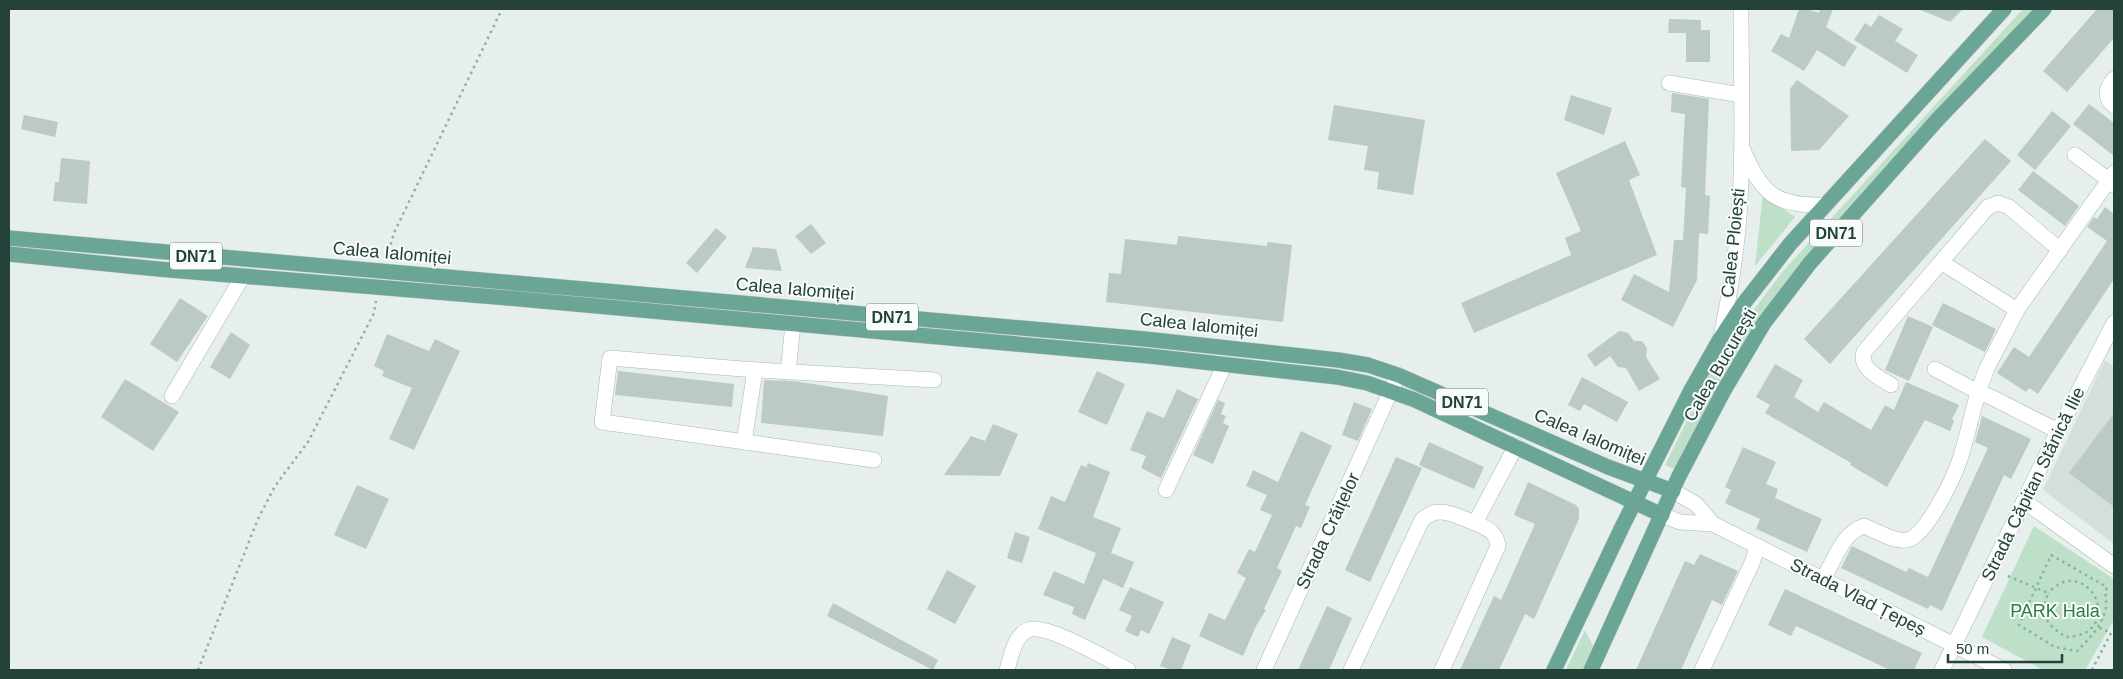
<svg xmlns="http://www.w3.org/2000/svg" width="2123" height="679" font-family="Helvetica,sans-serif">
	<rect width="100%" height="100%" fill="#e6efeb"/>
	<polygon fill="#d4dfda" points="2105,360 2114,367 2114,544 2043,490"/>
	<g fill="#bfe0c8">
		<polygon points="2023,9 2034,9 1874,183 1755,326 1676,470 1665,465 1718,357 1783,271"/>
		<polygon points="1763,194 1795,217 1755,266"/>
		<polygon points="2034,526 2114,579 2114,620 2085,670 2043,670 1982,637"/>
		<polygon points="1585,630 1594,648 1584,670 1566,670"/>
	</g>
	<g fill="#bbcac4">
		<polygon points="1799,9 1807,9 1819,13 1820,9 1833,9 1826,27 1857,47 1844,67 1817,50 1804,71 1771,51 1781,34 1789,38"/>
		<polygon points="1918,9 1963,9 1950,22"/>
		<polygon points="2097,9 2114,9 2114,38 2067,92 2043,71"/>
		<polygon points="1879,15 1903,29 1895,41 1918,55 1907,73 1854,40 1865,23 1871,27"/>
		<polygon points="1669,19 1701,20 1701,30 1710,30 1710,62 1686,62 1686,33 1668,33"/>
		<polygon points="1797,80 1849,116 1819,150 1791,151 1790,89"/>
		<polygon points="1672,93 1709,99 1705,195 1710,196 1708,234 1699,233 1697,280 1673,327 1621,300 1634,274 1669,292 1674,240 1683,240 1686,188 1681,187 1685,114 1671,112"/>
		<polygon points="1571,95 1612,108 1604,135 1564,120"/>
		<polygon points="2089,104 2114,123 2114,156 2073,124"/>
		<polygon points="1334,105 1425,120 1413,195 1377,189 1379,172 1364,170 1368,146 1328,140"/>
		<polygon points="2052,111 2071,126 2035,170 2017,155"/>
		<polygon points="24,115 58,122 55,137 21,129"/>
		<polygon points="1985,139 2011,161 1830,364 1804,339"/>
		<polygon points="1625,141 1640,175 1629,180 1657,255 1474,333 1461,303 1571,255 1565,238 1581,231 1556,173"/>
		<polygon points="61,158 90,161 87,204 53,201 55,182 59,182"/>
		<polygon points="2033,171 2079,206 2065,226 2018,190"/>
		<polygon points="2105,207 2114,214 2114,279 2038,394 2029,388 2026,392 1997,373 2014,347 2029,357 2107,241 2087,227 2094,217 2097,219"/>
		<polygon points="811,224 826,243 811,254 795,236"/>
		<polygon points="716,228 727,237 697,273 686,263"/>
		<polygon points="1178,236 1267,246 1267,242 1292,245 1283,322 1106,302 1109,273 1121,274 1125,239 1177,245"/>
		<polygon points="753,247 776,249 782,271 745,268"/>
		<polygon points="180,298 208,316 177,362 150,344"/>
		<polygon points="1943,303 1996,329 1985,352 1932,325"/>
		<polygon points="1908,316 1933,327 1909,381 1885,370"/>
		<polygon points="1619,331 1628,333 1634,341 1642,341 1647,348 1646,357 1660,379 1639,391 1626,368 1618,367 1610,356 1595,367 1587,355"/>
		<polygon points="231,332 250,345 230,379 210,367"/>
		<polygon points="387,334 429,351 435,339 460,351 414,450 389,439 412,388 382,376 384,371 374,366"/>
		<polygon points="1775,364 1803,380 1794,397 1818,412 1824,402 1871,430 1885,405 1894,410 1906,382 1959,405 1952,419 1954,421 1950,431 1925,420 1887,487 1850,465 1851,463 1765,413 1770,405 1756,397"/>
		<polygon points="618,371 734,384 732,407 615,395"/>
		<polygon points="1097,371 1125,384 1107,425 1078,412"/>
		<polygon points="1582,377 1628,402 1617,422 1584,404 1580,411 1568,405"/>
		<polygon points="125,379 179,412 153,451 101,417"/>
		<polygon points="764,380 794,381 888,396 883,436 761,423"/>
		<polygon points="1177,389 1198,399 1161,478 1141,468 1146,456 1130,450 1147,411 1164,418"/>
		<polygon points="1218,400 1225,403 1221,414 1226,416 1223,423 1229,426 1213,464 1193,455"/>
		<polygon points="1354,402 1372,409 1358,441 1342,435"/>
		<polygon points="2114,413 2114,507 2069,473"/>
		<polygon points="1982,416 2031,439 2011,479 2004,475 1942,611 1930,605 1928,609 1841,568 1852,546 1906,572 1909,568 1928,577 1988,448 1975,442"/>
		<polygon points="993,424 1018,434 1000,476 944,475 971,436 985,441"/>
		<polygon points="1301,431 1332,446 1305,505 1310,507 1301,528 1296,526 1277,568 1282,571 1264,609 1266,610 1256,626 1243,656 1199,636 1209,613 1225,620 1246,578 1237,573 1249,549 1255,552 1272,515 1260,510 1267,495 1246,486 1253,470 1278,482"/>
		<polygon points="1429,442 1484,467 1474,489 1419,465"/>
		<polygon points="1743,447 1776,462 1766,484 1778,489 1775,498 1822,519 1807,552 1756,529 1760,519 1725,503 1731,490 1725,487"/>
		<polygon points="1396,457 1422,468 1370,582 1345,570"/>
		<polygon points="1088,463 1110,472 1093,517 1121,528 1111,553 1134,562 1123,588 1103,579 1085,620 1072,614 1074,607 1043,595 1054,571 1084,584 1096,553 1038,529 1051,496 1065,502 1081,465 1086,467"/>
		<polygon points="1528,482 1576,505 1579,509 1579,519 1534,619 1525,614 1499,670 1460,670 1494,596 1501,600 1535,524 1514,515"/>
		<polygon points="357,485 389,499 366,549 334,535"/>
		<polygon points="1015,532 1030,537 1022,563 1007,558"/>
		<polygon points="1700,554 1738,571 1722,605 1712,600 1681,670 1636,670 1685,561 1694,565"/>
		<polygon points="947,570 976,586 955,624 927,609"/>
		<polygon points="1130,587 1164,602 1149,634 1141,630 1138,637 1125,631 1132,616 1119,610"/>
		<polygon points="1785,589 1922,653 1914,670 1890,670 1796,626 1791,636 1768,625"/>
		<polygon points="833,603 938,660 933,670 827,616"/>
		<polygon points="1327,606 1352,618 1329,670 1298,670"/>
		<polygon points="1172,637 1191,645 1181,670 1172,670 1160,666"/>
	</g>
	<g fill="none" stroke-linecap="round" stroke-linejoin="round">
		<defs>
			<g id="minor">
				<path d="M2114 79C2106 88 2104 98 2114 106"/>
				<polyline points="1669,83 1741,95"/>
				<path d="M1743 150C1762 194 1775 206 1824 205"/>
				<polyline points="2075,155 2109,180 2114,173"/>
				<polyline points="1941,262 1988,207 1998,203 2009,207 2060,250"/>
				<polyline points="2017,310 2109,180 2114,185"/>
				<path d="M1721 337C1729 298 1736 258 1739 217 1744 148 1741 78 1741 9"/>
				<polyline points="788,372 793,324"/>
				<path d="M1891 385C1879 377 1859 369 1864 352L1941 262 2017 310 1987 368 1978 392 1991 397 2058 431"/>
				<polyline points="172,396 243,276"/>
				<polyline points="744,442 755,370"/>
				<polyline points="874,460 602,422 610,358 742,369 934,380"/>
				<polyline points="1166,490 1225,364"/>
				<polyline points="1673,491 1696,504 1713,524 2004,670"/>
				<polyline points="2024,501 2114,566"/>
				<polyline points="1662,515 1680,522 1713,524"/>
				<path d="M1823 578C1836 559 1841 534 1864 526 1877 531 1893 542 1907 540 1926 537 1954 477 1960 459 1967 437 1972 414 1978 392L1935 369"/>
				<path d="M1007 670C1011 657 1014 636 1028 630 1046 622 1110 661 1128 670"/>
				<polyline points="1264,670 1398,375"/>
				<path d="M1351 670 1422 520C1439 504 1456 516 1475 523L1516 446"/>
				<path d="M1442 670 1498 546C1496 531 1488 529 1475 523"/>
				<polyline points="1702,670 1752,563 1758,546"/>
				<polyline points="1942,670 2058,431 2114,323"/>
			</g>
			<g id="major">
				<polyline points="9,238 1145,339 1338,360 1368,365 1398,375 1608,467 1673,491"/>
				<polyline points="9,254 158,269 508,298 1149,356 1337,377 1367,383 1415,400 1662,515"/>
				<polyline points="1554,670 1623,525 1690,392 1720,339 1741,307 1790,244 2004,9"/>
				<polyline points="1591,670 1679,476 1723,392 1764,323 1810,263 1938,119 2044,9"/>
			</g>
		</defs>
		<use href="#minor" stroke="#a8b8b2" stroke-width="16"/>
		<use href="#major" stroke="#c2cac8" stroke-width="16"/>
		<g stroke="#86b3a5" stroke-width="2.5" stroke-dasharray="2.5 4" stroke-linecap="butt">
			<polyline points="387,257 394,233 502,9"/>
			<path d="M2051 555 2107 587C2104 596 2107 600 2106 607 2103 625 2089 639 2077 651L2055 647 2019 625Z"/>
			<path d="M2008 576 2048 593C2040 617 2046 624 2066 637 2072 636 2080 636 2085 633 2111 619 2096 579 2068 581 2060 582 2053 588 2048 593"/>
			<polyline points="198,670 258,519 275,486 308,442 374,313 376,301"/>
			<polyline points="2092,670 2111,633 2098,627"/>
		</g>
		<use href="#minor" stroke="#fff" stroke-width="15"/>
		<use href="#major" stroke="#6aa596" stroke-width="15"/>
	</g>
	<g text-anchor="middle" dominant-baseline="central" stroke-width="4" stroke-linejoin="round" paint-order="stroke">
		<g fill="#f7fbf9" stroke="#637a73" stroke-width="1">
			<rect x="1810" y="219.5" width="52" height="27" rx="4"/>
			<rect x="170" y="242.5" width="52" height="27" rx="4"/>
			<rect x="866" y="303.5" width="52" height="27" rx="4"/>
			<rect x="1436" y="388.5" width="52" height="27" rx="4"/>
		</g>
		<g font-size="16" font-weight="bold" fill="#24423a">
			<text x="1836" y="233">DN71</text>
			<text x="196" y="256">DN71</text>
			<text x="892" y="317">DN71</text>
			<text x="1462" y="402">DN71</text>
		</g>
		<g font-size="18" fill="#24423a" stroke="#f7fbf9">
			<text transform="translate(1733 243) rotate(-84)">Calea Ploiești</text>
			<text transform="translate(392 253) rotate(5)">Calea Ialomiței</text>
			<text transform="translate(795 289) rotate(5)">Calea Ialomiței</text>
			<text transform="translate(1199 325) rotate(6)">Calea Ialomiței</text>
			<text transform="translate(1720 365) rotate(-60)">Calea București</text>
			<text transform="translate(1590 437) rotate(23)">Calea Ialomiței</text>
			<text transform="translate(2033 484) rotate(-64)">Strada Căpitan Stănică Ilie</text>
			<text transform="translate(1328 531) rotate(-65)">Strada Crăițelor</text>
			<text transform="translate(1858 597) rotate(27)">Strada Vlad Țepeș</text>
		</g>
		<g font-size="18" fill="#2d7a4b" stroke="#f7fbf9">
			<text x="2055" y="611">PARK Hala</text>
		</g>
	</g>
	<rect width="2123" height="679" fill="none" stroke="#24423a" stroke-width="20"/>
	<path d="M1948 654v8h114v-8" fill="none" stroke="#24423a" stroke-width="2.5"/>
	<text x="1956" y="654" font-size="15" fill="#24423a" stroke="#f7fbf9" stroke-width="4" paint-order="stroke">50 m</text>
</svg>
